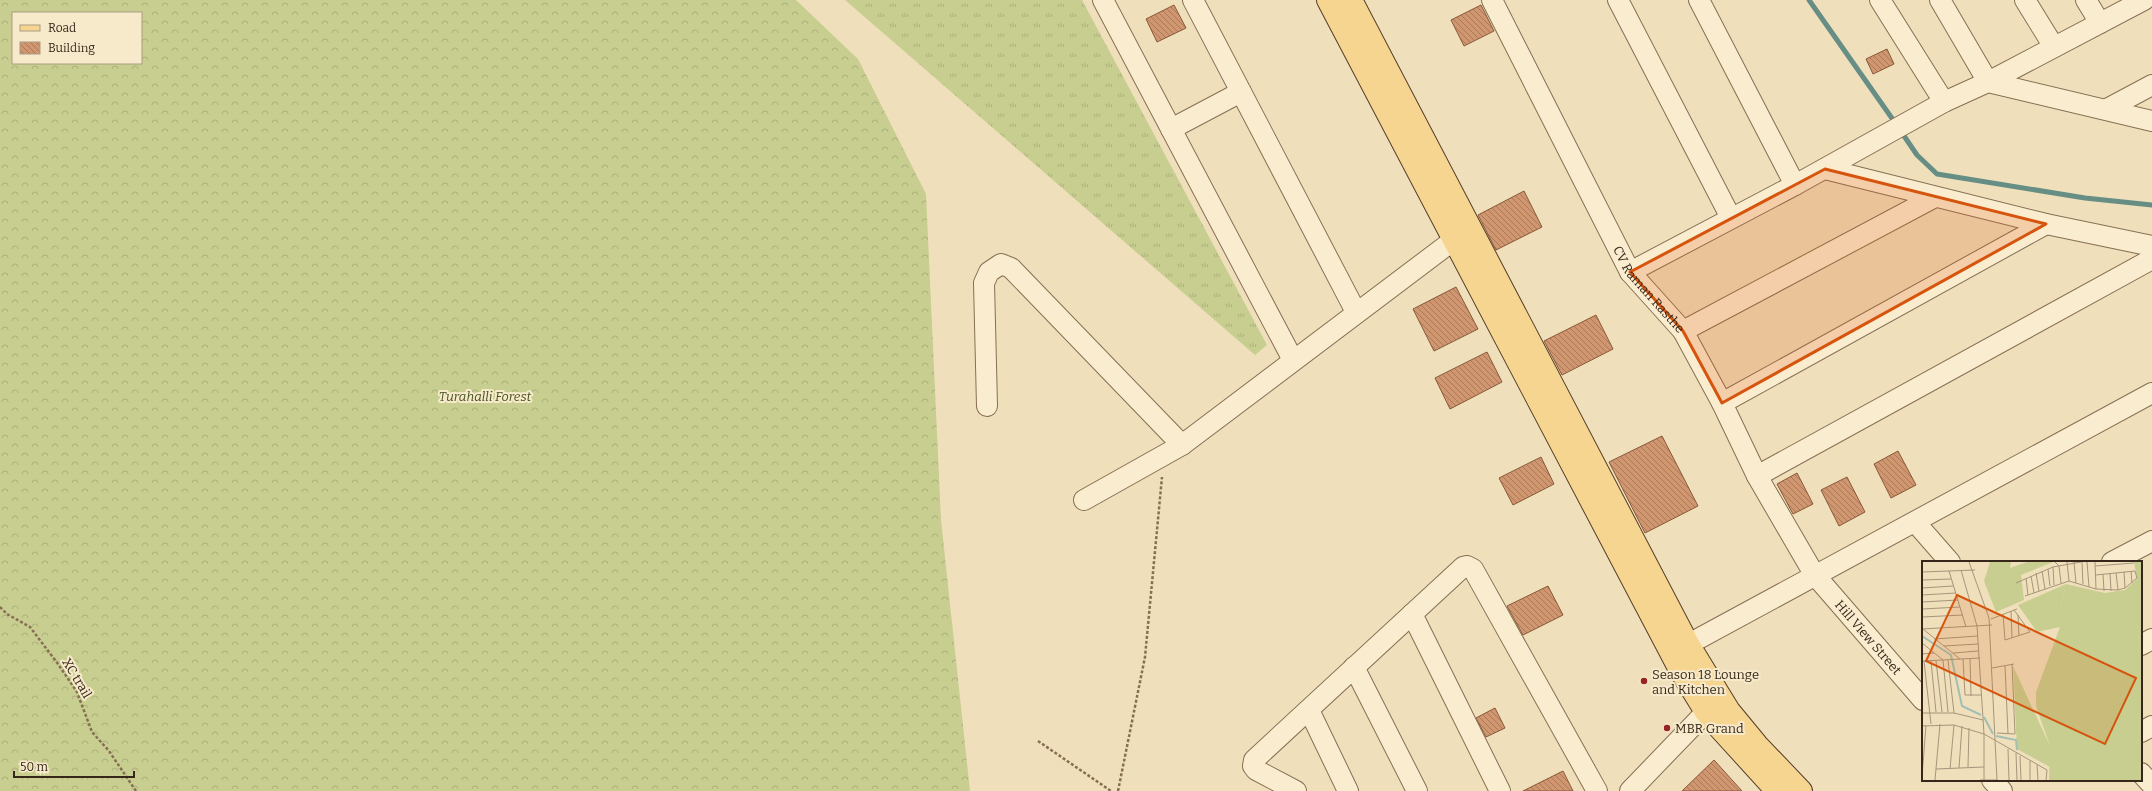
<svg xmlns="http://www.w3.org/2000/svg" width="2152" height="791" font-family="Bitter,serif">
	<defs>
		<pattern id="grass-tufts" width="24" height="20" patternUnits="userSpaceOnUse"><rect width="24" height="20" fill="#c7ce8f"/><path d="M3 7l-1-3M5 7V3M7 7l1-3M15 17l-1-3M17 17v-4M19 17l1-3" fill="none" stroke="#acb17b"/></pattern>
		<pattern id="forest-crowns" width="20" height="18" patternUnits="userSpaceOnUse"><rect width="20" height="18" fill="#c7ce8f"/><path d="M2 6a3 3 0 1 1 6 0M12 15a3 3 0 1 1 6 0" fill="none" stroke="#acb17b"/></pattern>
		<pattern id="building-back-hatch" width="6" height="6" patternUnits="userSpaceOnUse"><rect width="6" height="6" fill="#d0966f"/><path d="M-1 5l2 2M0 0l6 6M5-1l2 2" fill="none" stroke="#aa7a5a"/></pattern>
	</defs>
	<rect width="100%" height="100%" fill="#f0dfbb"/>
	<polygon fill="url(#grass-tufts)" points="845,0 1082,0 1267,345 1255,355"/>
	<path fill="url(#forest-crowns)" fill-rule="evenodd" d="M0 0H796L858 59 926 194 941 520 970 791H0ZM13 13H141V63H13Z"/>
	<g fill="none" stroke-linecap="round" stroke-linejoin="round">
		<g stroke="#678e84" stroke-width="5">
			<polyline points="1809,0 1896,124"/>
			<polyline points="1900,130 1917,155 1937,174 2085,198 2152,205"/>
		</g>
	</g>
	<g fill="url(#building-back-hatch)" stroke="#885839">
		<polygon points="1174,5 1186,28 1157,42 1146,19"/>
		<polygon points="1481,5 1494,31 1464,46 1451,20"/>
		<polygon points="1887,49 1894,64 1873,74 1866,59"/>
		<polygon points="1524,191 1542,227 1496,250 1478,215"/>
		<polygon points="1456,287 1478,329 1434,351 1413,309"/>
		<polygon points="1596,315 1613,349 1562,375 1544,341"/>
		<polygon points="1487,352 1502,382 1450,409 1435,378"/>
		<polygon points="1662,436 1698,506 1645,533 1609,462"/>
		<polygon points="1898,451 1916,485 1891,498 1874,464"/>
		<polygon points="1541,457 1554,484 1513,505 1499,478"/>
		<polygon points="1797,473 1813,504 1793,514 1777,484"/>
		<polygon points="1847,477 1865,512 1839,526 1821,490"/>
		<polygon points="1548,586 1563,615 1523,635 1507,606"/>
		<polygon points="1495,708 1505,728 1486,737 1476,718"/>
		<polygon points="1714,760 1742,791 1682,791"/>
		<polygon points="1563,771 1573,791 1523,791"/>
	</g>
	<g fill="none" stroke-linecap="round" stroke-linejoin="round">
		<defs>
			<g id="minor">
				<polyline points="1103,0 1293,360"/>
				<polyline points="1193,0 1356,312"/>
				<path id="s1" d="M1492 0 1630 272 1683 331 1722 403 1757 476 1814 574 1923 700"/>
				<polyline points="1618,0 1731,218"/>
				<polyline points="1699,0 1795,185"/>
				<polyline points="1880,0 1944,102"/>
				<polyline points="1940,0 1988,82 2152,121"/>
				<polyline points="2025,0 2054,47"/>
				<polyline points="2086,0 2100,23"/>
				<polyline points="2107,109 2152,85"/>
				<polyline points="1171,129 1241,92"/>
				<polyline points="1825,169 2046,224 2152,246"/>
				<polyline points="1630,272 1795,185 1944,102 1988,82 2144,0"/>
				<polyline points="1683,331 1935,197"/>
				<polyline points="1722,403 2046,224"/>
				<polyline points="987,406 984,283 989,272 1001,264 1011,268 1182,445"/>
				<polyline points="1757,476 2152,259"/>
				<polyline points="1084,500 1182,445 1467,230"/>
				<polyline points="1915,522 1950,562"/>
				<polyline points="2112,562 2152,541"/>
				<polyline points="1412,614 1500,791"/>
				<polyline points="2141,645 2152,639"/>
				<polyline points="1674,652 2152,393"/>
				<polyline points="1354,667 1417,791"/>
				<polyline points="1309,710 1348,791"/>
				<polyline points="2141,732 2152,726"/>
				<polyline points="2141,773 2152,785"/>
				<polyline points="1992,780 2002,791"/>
				<polyline points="1296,791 1256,770 1253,766 1254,760 1463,567 1467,566 1473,569 1597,791"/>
				<polyline points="1630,791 1706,712"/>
			</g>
			<g id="major">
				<polyline points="1328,0 1679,668 1706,712 1716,724 1777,791"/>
				<polyline points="1351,0 1688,644 1729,711 1757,745 1801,791"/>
			</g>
		</defs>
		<use href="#minor" stroke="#876f54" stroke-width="22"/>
		<use href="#major" stroke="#543d29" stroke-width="24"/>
		<g stroke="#876f54" stroke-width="2.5" stroke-dasharray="3 2" stroke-linecap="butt">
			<polyline points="0,607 7,614 30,627 58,664 77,692 92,732 109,751 136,791"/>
			<polyline points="1038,741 1111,791"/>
			<polyline points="1118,791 1145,657 1162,477"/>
		</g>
		<use href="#minor" stroke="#faedcf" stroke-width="20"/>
		<use href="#major" stroke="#f6d590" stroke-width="22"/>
	</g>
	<path fill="#d6540d" fill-opacity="0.2" stroke="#d6540d" stroke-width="3" stroke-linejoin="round" d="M1825 169 2046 224 1722 403 1683 331 1630 272Z"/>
	<g fill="#992224" stroke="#f7eacb" stroke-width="1.5">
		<circle cx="1644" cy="681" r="4"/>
		<circle cx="1667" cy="728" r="4"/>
	</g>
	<g text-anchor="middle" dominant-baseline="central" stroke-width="4" stroke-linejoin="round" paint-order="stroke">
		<g font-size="13" fill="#36271a" stroke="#f7eacb">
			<text stroke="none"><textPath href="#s1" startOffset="330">CV Raman Rasthe</textPath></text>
			<text stroke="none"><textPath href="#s1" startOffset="744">Hill View Street</textPath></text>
			<text transform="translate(77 678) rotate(59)">XC trail</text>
		</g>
		<g font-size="13" font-style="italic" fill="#475320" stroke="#f7eacb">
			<text x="485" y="396">Turahalli Forest</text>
		</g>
		<g font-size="13" fill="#36271a" stroke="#f7eacb" text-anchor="start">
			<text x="1652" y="674">Season 18 Lounge<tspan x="1652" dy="15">and Kitchen</tspan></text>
			<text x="1675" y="728">MBR Grand</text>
		</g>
	</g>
	<g transform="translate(1922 561)">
		<rect width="220" height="220" fill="#f0dfbb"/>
		<path d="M68 1H89L88 7 105 1H131L99 14 102 39 74 51 62 20ZM144 23 138 49V66L115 71 96 44ZM91 105 128 185V206L95 188Z" fill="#c7ce8f"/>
		<path d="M212 1H220V219H127L128 185 114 145V131L138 66V49L144 23 183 32 203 29 215 18Z" fill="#c7ce8f"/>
		<path fill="none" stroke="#a0c0b6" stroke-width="2" d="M0 75 29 94 40 145 59 154M62 156 71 173M74 175 94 179 95 189"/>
		<path fill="none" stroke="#a6957b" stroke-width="1" d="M47 1 67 57 75 219M133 1 137 5 139 22M145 1 147 20M152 1 154 22M160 1 161 23M165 1 167 26M173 1 174 28M173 5 212 2M131 6 132 24M126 8 128 25M39 9 55 65 62 173V219M27 10 44 66M120 10 123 28M209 10 210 22M0 11 53 9M202 11 203 27M114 12 117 30M188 12 189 30M194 12 196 29M181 13 182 30M109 15 112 32M104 17 106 34M0 19 29 18M94 22 131 6 159 1M0 27 31 25M0 34 34 32M103 35 147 20 174 28 196 29 203 27 215 17 213 10 174 14M0 41 36 39M0 48 38 46M89 50 90 77M81 53 83 79 108 71 92 49M96 54 97 75M0 56 41 54M69 58 95 48M0 68 70 64M1 68 38 98M12 78 56 75M0 82 21 99 26 151M22 85 56 83M31 92 56 90M0 93 12 92M41 98 43 134H60M48 98 49 135M26 99 32 152M1 100 58 97M2 100 9 163M9 100 14 151M14 100 20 151M83 105 86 173M70 107 92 103M0 152H32L61 159M0 165 32 164 62 173 125 209 124 219M75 172 93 173 90 103M86 188 87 219M94 192 95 219M98 195 99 219M108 200V219M115 204 116 219M46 206 47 167M37 207 40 165M14 208 62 206M28 208 32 164M0 216 4 164M13 219 18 163M58 219H76"/>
		<path fill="#d6540d" fill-opacity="0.15" stroke="#d6540d" stroke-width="2" d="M35 34 214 117 183 183 4 100Z"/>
		<rect width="220" height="220" fill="none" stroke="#36271a" stroke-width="2"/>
	</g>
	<rect x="12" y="12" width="130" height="52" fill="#f7eacb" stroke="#aa9c84"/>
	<rect x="20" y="25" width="20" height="6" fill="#f6d590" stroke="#aa9c84"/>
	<text x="48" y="32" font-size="12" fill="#36271a">Road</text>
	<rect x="20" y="42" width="20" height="12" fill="url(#building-back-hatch)" stroke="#aa9c84"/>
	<text x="48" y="52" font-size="12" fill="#36271a">Building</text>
	<path d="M14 771v6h120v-6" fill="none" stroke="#36271a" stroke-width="2"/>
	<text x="20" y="771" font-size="12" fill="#36271a" stroke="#f7eacb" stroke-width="3" paint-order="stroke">50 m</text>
</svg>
